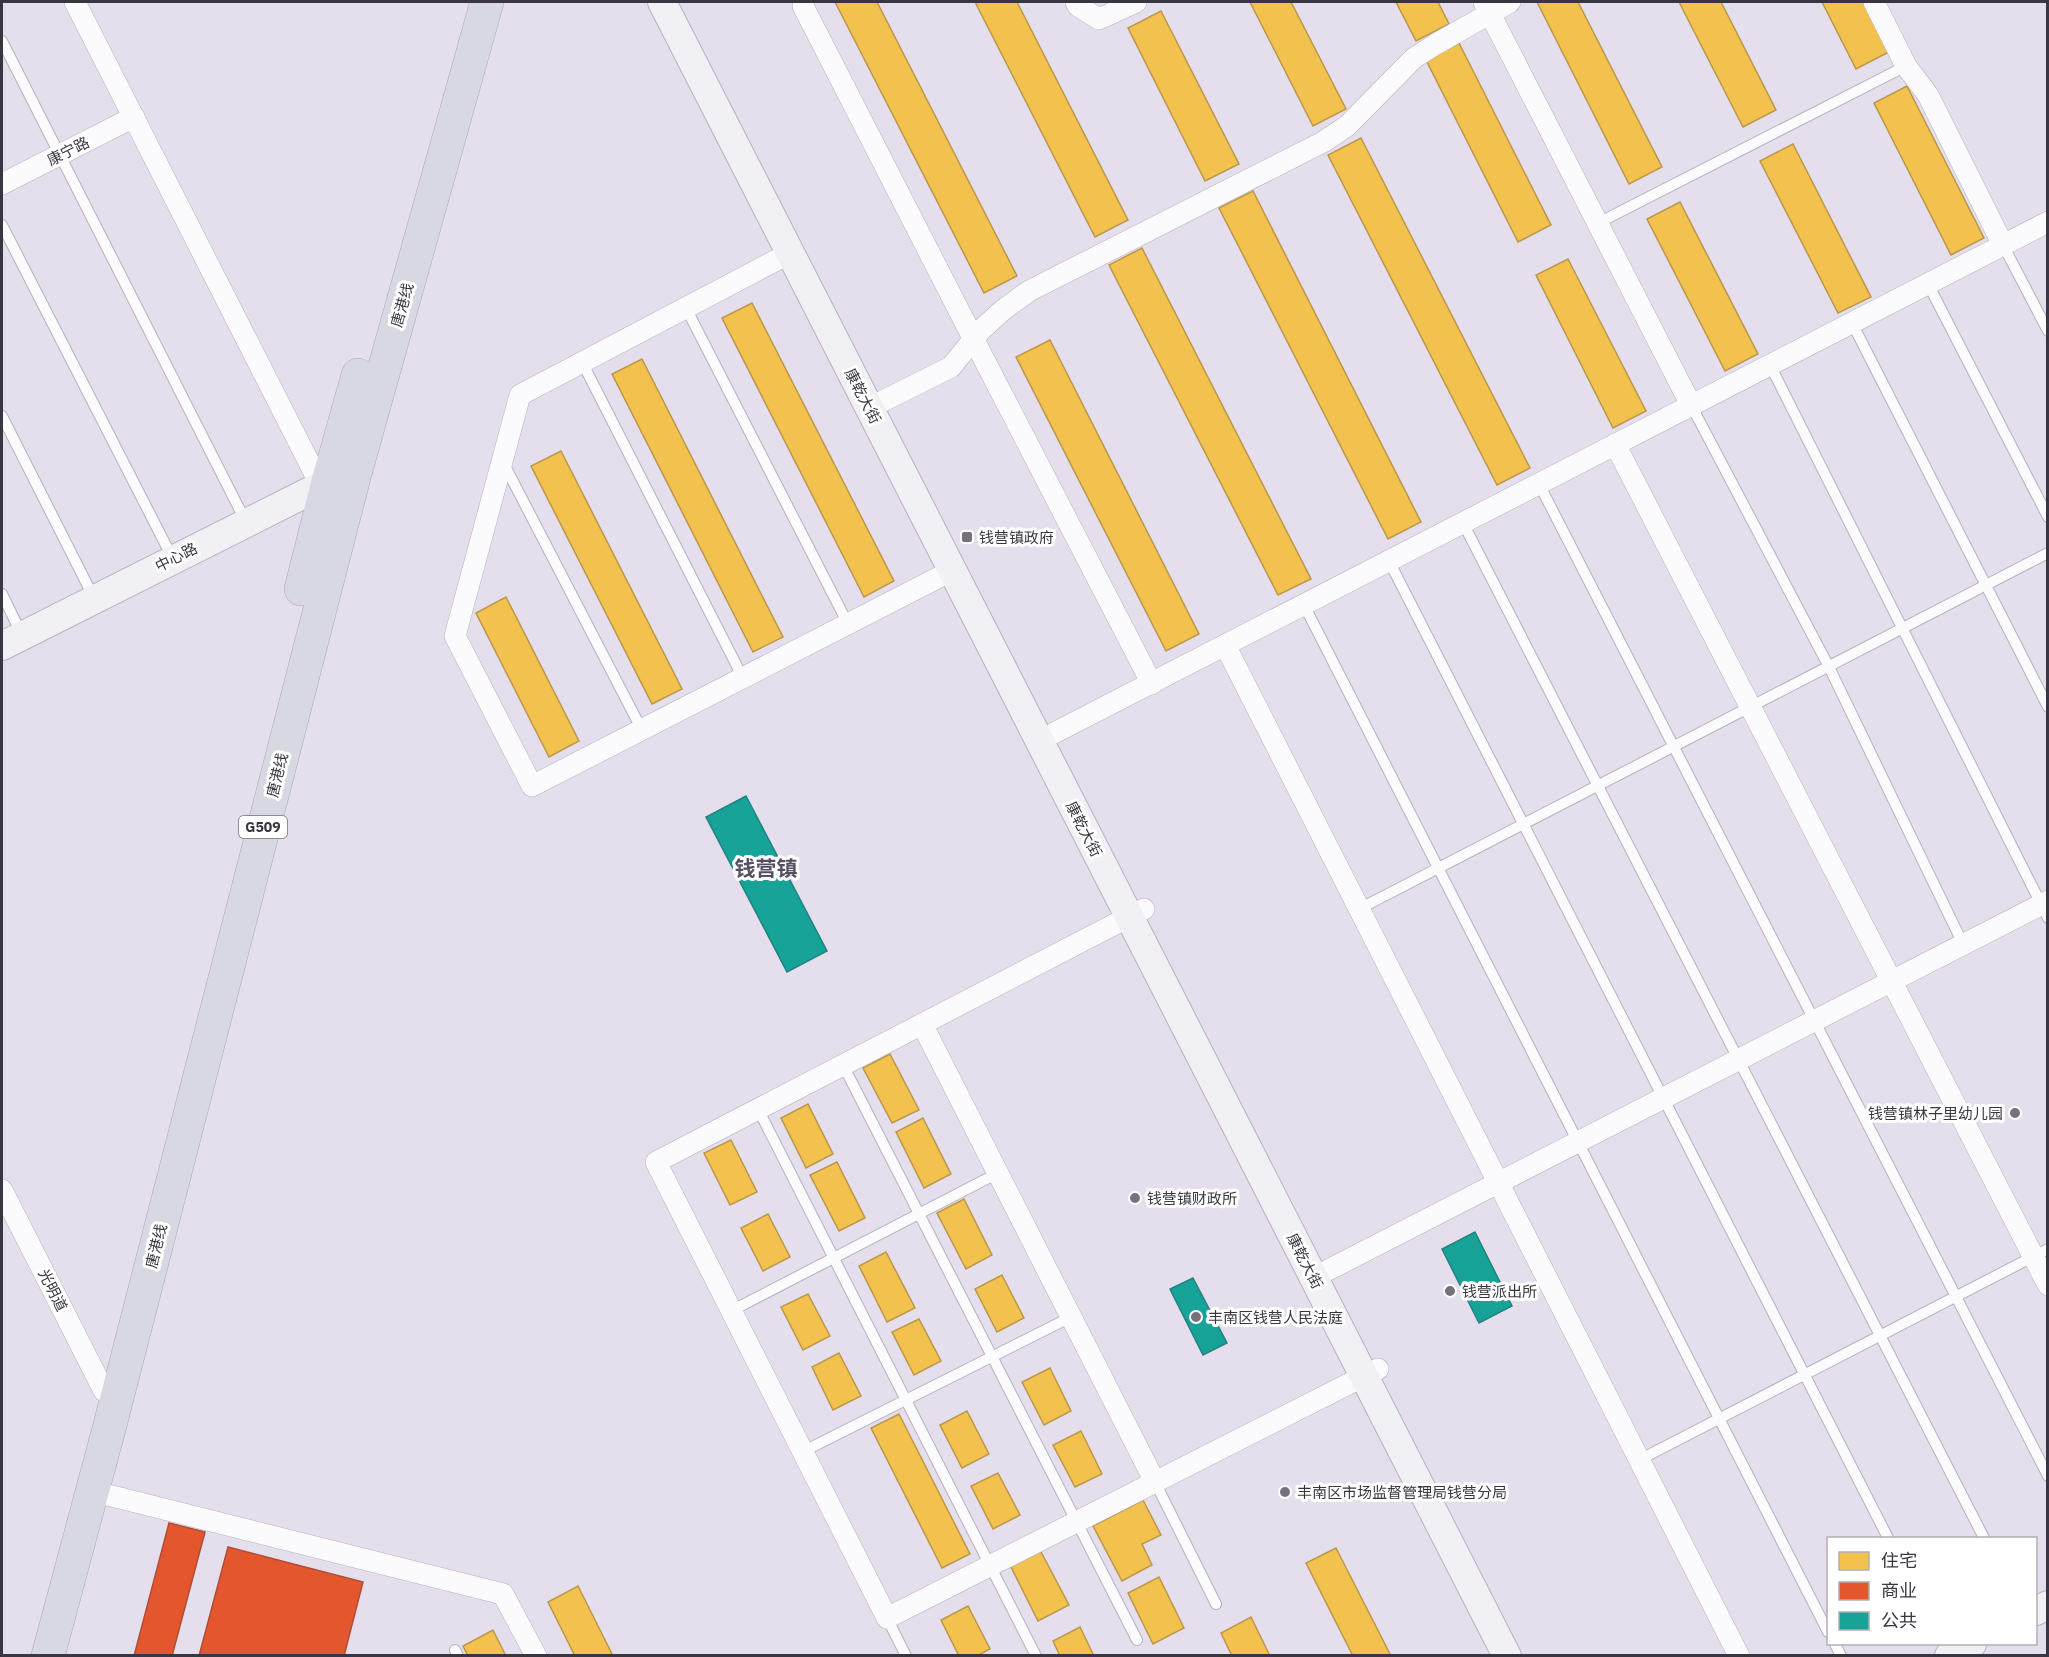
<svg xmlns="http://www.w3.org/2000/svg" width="2049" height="1657" font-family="'IBM Plex Sans','Noto Sans SC',sans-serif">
	<rect width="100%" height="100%" fill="#e5dfed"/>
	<g fill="#f2c14e" stroke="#bb974a" stroke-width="1.5">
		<polygon points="835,2 877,2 1017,276 984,293"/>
		<polygon points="975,2 1017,2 1128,220 1095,237"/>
		<polygon points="1250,2 1291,2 1346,109 1313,126"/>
		<polygon points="1396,2 1438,2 1449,24 1416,41"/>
		<polygon points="1537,2 1578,2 1662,167 1629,184"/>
		<polygon points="1679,2 1721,2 1776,110 1743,127"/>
		<polygon points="1822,2 1864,2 1889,52 1856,69"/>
		<polygon points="1161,11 1239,164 1205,181 1128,28"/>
		<polygon points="1459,43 1551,225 1518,242 1426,60"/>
		<polygon points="1907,86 1984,238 1951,255 1874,103"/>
		<polygon points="1361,138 1530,468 1497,485 1328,155"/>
		<polygon points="1793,144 1871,297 1838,313 1760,161"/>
		<polygon points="1253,191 1421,522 1388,539 1219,208"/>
		<polygon points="1680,202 1758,354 1725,371 1647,219"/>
		<polygon points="1142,248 1311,579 1278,595 1109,265"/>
		<polygon points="1568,259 1646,411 1613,428 1536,275"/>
		<polygon points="752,303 894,581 864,597 722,318"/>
		<polygon points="1050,340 1199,634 1166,651 1016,357"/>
		<polygon points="642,359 783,637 753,652 612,374"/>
		<polygon points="561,451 682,689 652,704 531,466"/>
		<polygon points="506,597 579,741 549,757 476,613"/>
		<polygon points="890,1054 919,1110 892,1123 863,1068"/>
		<polygon points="808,1104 833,1154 806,1168 781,1118"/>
		<polygon points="923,1118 951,1174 924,1188 896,1132"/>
		<polygon points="731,1140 757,1192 730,1205 704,1153"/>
		<polygon points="837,1162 865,1218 839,1231 810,1175"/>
		<polygon points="964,1199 992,1255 966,1269 937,1213"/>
		<polygon points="768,1214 790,1257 763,1271 741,1228"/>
		<polygon points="886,1252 915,1308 887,1322 859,1266"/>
		<polygon points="1002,1275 1024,1318 997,1332 975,1289"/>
		<polygon points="808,1294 830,1336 803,1350 781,1307"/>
		<polygon points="919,1319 941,1361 914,1375 892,1332"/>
		<polygon points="839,1353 861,1396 833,1410 812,1367"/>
		<polygon points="1050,1368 1071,1411 1044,1425 1022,1382"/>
		<polygon points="967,1411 989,1454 962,1468 940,1425"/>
		<polygon points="899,1414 970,1554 942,1568 871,1428"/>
		<polygon points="1081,1431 1102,1474 1075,1487 1053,1445"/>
		<polygon points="998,1473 1020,1515 993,1529 971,1486"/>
		<polygon points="1143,1500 1161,1535 1142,1544 1152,1565 1122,1581 1093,1526"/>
		<polygon points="1336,1548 1391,1656 1353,1656 1306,1563"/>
		<polygon points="1040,1550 1069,1605 1038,1621 1010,1565"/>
		<polygon points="1159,1577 1184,1628 1153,1644 1128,1593"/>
		<polygon points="578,1586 613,1656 575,1656 548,1602"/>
		<polygon points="968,1606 990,1649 977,1656 959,1656 941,1620"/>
		<polygon points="1251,1617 1270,1656 1232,1656 1221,1633"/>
		<polygon points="1080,1627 1094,1656 1060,1656 1053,1641"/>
		<polygon points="493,1630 506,1656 468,1656 463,1646"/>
	</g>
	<g fill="#e4572e" stroke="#b14d34" stroke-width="1.5">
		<polygon points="169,1523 205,1532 172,1656 134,1656"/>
		<polygon points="228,1547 363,1582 344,1656 199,1656"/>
	</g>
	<g fill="#17a398" stroke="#22827e" stroke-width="1.5">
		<polygon points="746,796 827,951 787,972 706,817"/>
		<polygon points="1475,1232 1512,1306 1479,1323 1442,1249"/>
		<polygon points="1193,1278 1227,1343 1203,1355 1170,1289"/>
	</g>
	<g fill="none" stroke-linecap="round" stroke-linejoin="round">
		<defs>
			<g id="lane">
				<polyline points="2,41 246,522"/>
				<polyline points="1598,223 1906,66"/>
				<polyline points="2,225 173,559"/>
				<polyline points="2003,245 2048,331"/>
				<polyline points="1928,284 2048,517"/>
				<polyline points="686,308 848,624"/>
				<polyline points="1852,323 2048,707"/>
				<polyline points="582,362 743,678"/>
				<polyline points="1770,365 2048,918"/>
				<polyline points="1691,405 1829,667 1963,944"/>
				<polyline points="2,416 94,598"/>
				<polyline points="504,464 642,730"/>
				<polyline points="1539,484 2048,1476"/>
				<polyline points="1463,523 1984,1538"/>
				<polyline points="1389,561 1888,1538"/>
				<polyline points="2,594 22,635"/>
				<polyline points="1304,605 1828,1632"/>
				<polyline points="1359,909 2048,553"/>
				<polyline points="843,1065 1137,1640"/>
				<polyline points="758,1109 1036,1656"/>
				<polyline points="731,1311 998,1173"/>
				<polyline points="802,1452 1071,1317"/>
				<polyline points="1639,1460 2048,1249"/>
				<polyline points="1155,1482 1216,1604"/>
				<polyline points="887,1618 906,1656"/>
				<polyline points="1835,1644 1841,1656"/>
				<polyline points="455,1650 458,1656"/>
			</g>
			<g id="street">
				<polyline points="75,2 321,486"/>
				<polyline points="804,2 803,6 974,340 1152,684"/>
				<polyline points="1076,2 1078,6 1099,19 1136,2"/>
				<polyline points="1484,2 1691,405"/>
				<polyline points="1874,2 1906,66 1928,95 2003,245"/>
				<polyline points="2,184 134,117"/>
				<polyline points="790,253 520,395 455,636 532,786 953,570"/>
				<polyline points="883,401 951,367 981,330 1003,310 1029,291 1323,142 1347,126 1414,58 1436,44 1510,2"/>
				<polyline points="1615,444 2048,1285"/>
				<polyline points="1225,645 1739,1656"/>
				<polyline points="1054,733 2048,222"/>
				<polyline points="1144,909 656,1162 887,1618 1378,1369"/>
				<polyline points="922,1024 1155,1482"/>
				<polyline points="2,1190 104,1391"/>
				<polyline points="1328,1270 2048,901"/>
				<polyline points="92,1491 503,1594 536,1656"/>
			</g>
			<g id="secondary">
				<polyline points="662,2 1507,1656"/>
				<polyline points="2,646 328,482 344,478"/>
				<polyline points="2036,1611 2048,1605"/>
				<polyline points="1949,1656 1972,1644"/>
			</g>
			<g id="highway">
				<polyline points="301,589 328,482 358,375"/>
				<polyline points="48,1656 110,1425 354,477 487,2"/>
			</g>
		</defs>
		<use href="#lane" stroke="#b6b1bc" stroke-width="12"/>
		<use href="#street" stroke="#b6b1bc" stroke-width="22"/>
		<use href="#secondary" stroke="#b6b1bc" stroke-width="30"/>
		<use href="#highway" stroke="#aaa7b6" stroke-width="34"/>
		<use href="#lane" stroke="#fbfafc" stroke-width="10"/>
		<use href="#street" stroke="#fbfafc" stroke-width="21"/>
		<use href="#secondary" stroke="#f1f0f5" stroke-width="28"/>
		<use href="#highway" stroke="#d8d8e2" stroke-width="33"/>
	</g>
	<g fill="#76717d" stroke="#fff" stroke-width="2">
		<rect x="961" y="531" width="12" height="12" rx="3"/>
		<circle cx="2015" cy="1113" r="6"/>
		<circle cx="1135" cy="1198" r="6"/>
		<circle cx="1450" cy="1291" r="6"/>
		<circle cx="1196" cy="1317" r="6"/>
		<circle cx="1285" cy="1492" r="6"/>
	</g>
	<g text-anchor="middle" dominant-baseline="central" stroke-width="6" stroke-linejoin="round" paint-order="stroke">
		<rect fill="#fff" stroke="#75727a" stroke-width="1.5" x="239" y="816" width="48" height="22" rx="4.5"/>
		<g font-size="14" font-weight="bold" fill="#3a3641">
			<text x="263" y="827">G509</text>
		</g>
		<g font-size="15" fill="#3a3641" stroke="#fff">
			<text transform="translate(68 151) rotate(-27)">康宁路</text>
			<text transform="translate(402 305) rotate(-74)">唐港线</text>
			<text transform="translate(863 396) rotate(63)">康乾大街</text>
			<text transform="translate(176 557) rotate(-27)">中心路</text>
			<text transform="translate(277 775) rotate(-76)">唐港线</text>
			<text transform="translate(1084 829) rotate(63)">康乾大街</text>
			<text transform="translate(156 1246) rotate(-76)">唐港线</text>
			<text transform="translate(1305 1261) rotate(63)">康乾大街</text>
			<text transform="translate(53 1290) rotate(63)">光明道</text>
		</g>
		<g font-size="15" fill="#3a3641" stroke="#fff" text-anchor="start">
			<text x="979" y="537">钱营镇政府</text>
			<text x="2003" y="1113" text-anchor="end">钱营镇林子里幼儿园</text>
			<text x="1147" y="1198">钱营镇财政所</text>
			<text x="1462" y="1291">钱营派出所</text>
			<text x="1208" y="1317">丰南区钱营人民法庭</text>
			<text x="1297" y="1492">丰南区市场监督管理局钱营分局</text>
		</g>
		<g font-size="21" font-weight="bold" fill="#574e64" stroke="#fff">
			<text x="766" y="868">钱营镇</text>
		</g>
	</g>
	<rect width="2049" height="1657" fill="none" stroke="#3a3641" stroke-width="6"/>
	<rect x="1827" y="1537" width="210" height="108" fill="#ffffff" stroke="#b0afb3" stroke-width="1.5"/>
	<rect x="1839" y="1552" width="30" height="18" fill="#f2c14e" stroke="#b0afb3" stroke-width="1.5"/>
	<text x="1881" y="1567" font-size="18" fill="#3a3641">住宅</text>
	<rect x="1839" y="1582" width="30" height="18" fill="#e4572e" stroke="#b0afb3" stroke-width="1.5"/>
	<text x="1881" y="1597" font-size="18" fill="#3a3641">商业</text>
	<rect x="1839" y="1612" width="30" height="18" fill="#17a398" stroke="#b0afb3" stroke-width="1.5"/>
	<text x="1881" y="1627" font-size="18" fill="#3a3641">公共</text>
</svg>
